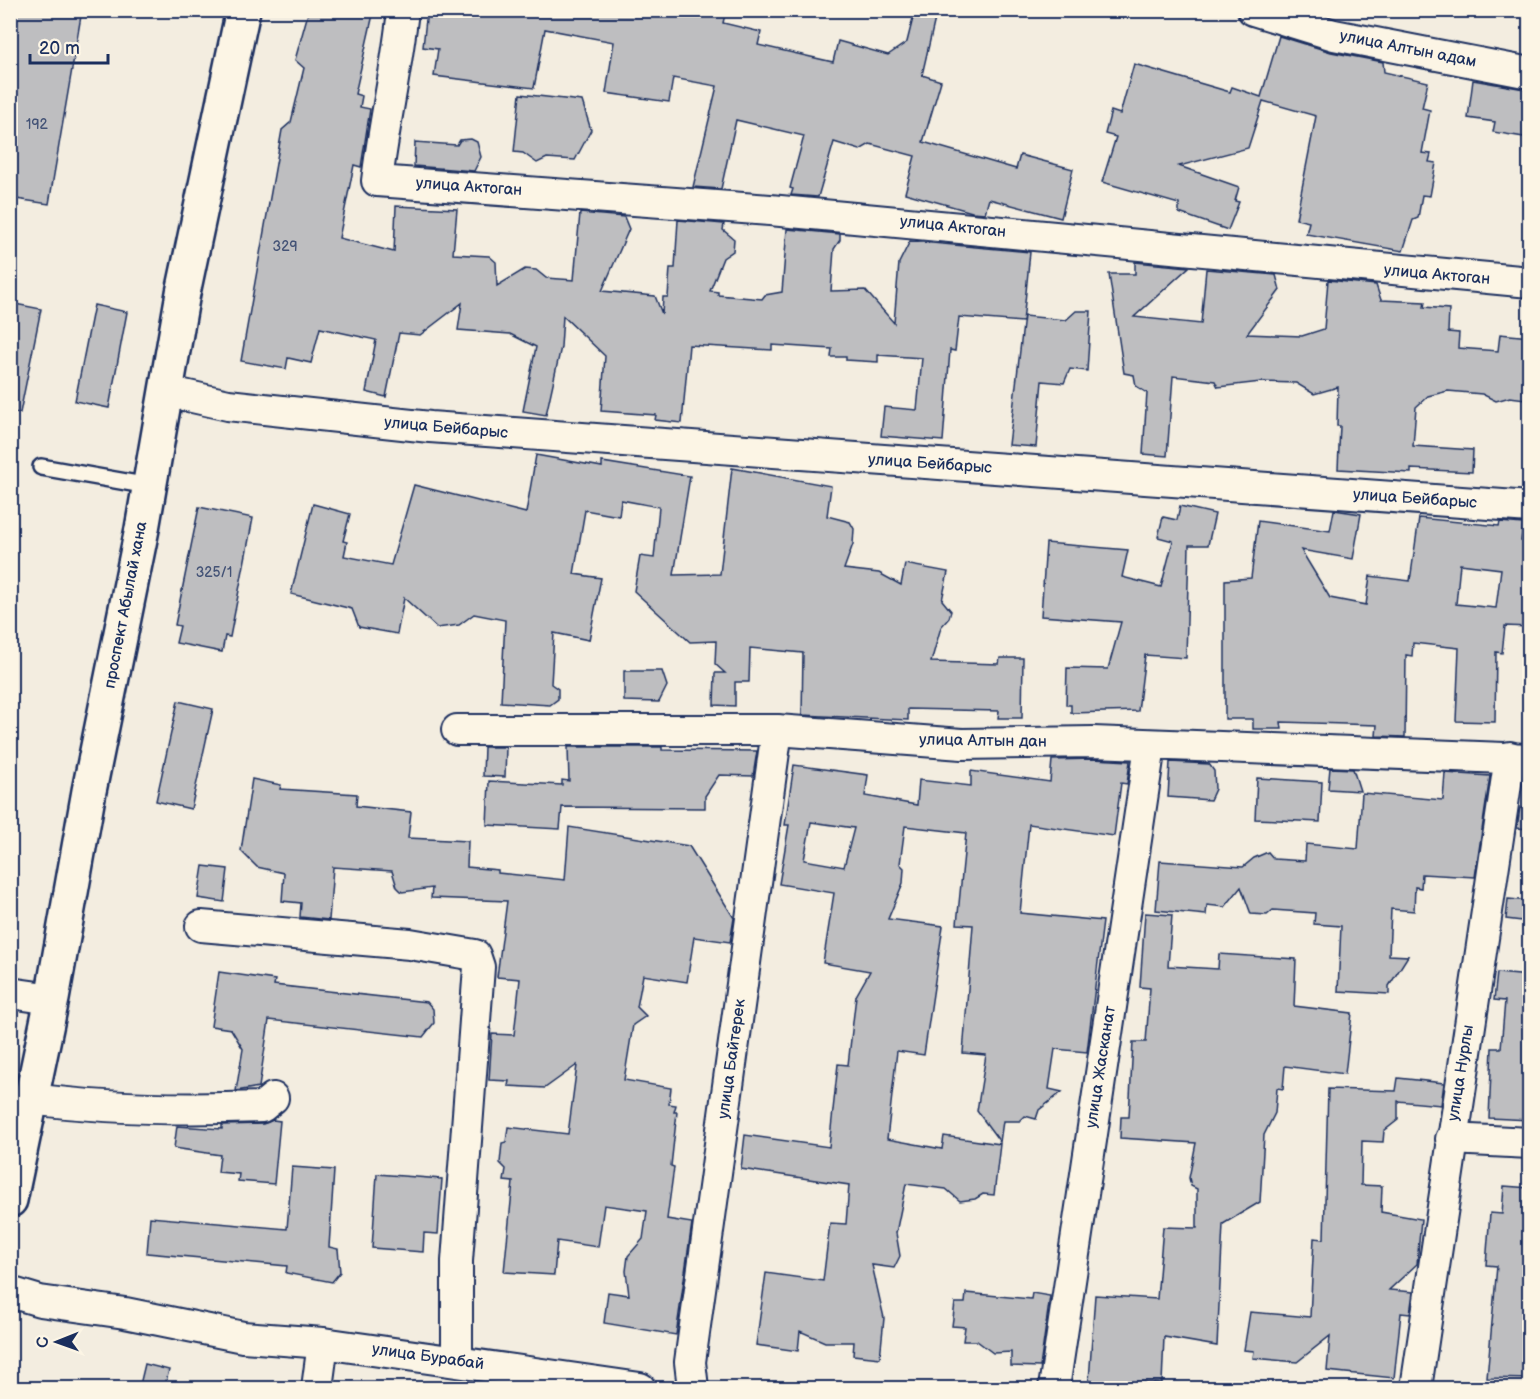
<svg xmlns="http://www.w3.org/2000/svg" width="1540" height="1399" font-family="'Balsamiq Sans',sans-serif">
	<rect width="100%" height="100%" fill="#f3ede0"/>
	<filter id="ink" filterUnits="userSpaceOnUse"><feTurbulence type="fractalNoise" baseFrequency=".0167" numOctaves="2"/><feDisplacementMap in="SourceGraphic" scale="12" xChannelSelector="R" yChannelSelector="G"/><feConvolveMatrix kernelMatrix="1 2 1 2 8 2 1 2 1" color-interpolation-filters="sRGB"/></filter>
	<g filter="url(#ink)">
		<g fill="#bebec0" stroke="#1b2f5e" stroke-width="1.5" fill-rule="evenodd">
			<polygon points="17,10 82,10 49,204 10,198 10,50"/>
			<polygon points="309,10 374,10 355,94 362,96 360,107 370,109 361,167 354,165 339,238 394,252 396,206 457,209 453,254 489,256 496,262 497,286 525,269 536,270 546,278 574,280 580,213 624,217 629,229 602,291 655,296 662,314 663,297 668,297 670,268 675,268 678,220 724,224 723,230 734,239 733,251 723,258 710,291 718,292 718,295 762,299 765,295 782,292 787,229 840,234 840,240 834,249 831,291 865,290 894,323 899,263 910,241 1030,252 1023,322 959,317 955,351 950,350 943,441 881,436 884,407 917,410 922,358 878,355 878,362 846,360 846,357 831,357 832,349 772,345 772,350 689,345 682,423 655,420 656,415 601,411 605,356 563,316 561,347 546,415 523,411 536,347 510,334 458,330 462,303 420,335 399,333 386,397 366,392 376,340 320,328 311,363 288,358 286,369 241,361 282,130 291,122 304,68 295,60"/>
			<polygon points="427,10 726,10 723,23 761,32 758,45 833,62 838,41 888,55 907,42 915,10 937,10 922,75 941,81 923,142 1016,169 1020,155 1073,169 1061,218 989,199 985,213 972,212 905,193 915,156 870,144 860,150 834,142 818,197 791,195 793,189 790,188 804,136 736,120 721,189 693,187 717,86 673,78 669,102 606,93 614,42 545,29 534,88 434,76 438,49 423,47"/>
			<polygon points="1279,36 1331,52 1383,62 1384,72 1428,82 1422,108 1430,110 1422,153 1431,154 1429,162 1436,163 1430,196 1422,195 1418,218 1413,220 1403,251 1306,234 1309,222 1296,219 1316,116 1263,101 1248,148 1179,166 1239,187 1235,201 1239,202 1228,230 1179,213 1179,204 1102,182 1116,137 1105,134 1111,111 1120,114 1134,64 1230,92 1232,87 1261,97"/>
			<polygon points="1473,80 1530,90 1530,138 1493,132 1495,122 1468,118"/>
			<polygon points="520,94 582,101 591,130 575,160 547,158 537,163 523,153 514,152"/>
			<polygon points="471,139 477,142 481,157 474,171 414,166 415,142 457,145 460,140"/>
			<polygon points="1135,262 1189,267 1134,317 1201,324 1206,269 1276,275 1280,290 1247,334 1302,336 1324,329 1328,280 1376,285 1381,300 1425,302 1424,307 1449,309 1448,332 1459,333 1458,348 1498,351 1500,334 1530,337 1530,388 1526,388 1525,399 1510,397 1496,401 1482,394 1448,391 1428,396 1416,407 1413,446 1473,450 1472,472 1411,469 1411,473 1338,469 1340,426 1337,426 1338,387 1314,394 1296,383 1261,382 1218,387 1215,381 1173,376 1167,456 1143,454 1147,393 1136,386 1134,375 1124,373 1109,274 1135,274"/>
			<polygon points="10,303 41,309 20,413 10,412"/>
			<polygon points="94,305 127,312 109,408 75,401"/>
			<polygon points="1076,311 1091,311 1087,371 1070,369 1064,383 1042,381 1036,447 1009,445 1024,316 1066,320"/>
			<polygon points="536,455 602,467 602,462 690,476 674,575 720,574 732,468 831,486 827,516 850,522 854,529 853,544 844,569 879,573 901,585 905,564 948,572 942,600 951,611 949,618 941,627 931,662 999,664 1000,658 1023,658 1022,718 998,718 999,711 908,709 908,720 802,715 803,653 750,648 749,682 735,682 735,706 714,705 715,673 725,673 715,664 716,641 690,642 634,591 640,556 654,558 659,507 621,500 619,516 585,510 574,574 601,578 589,640 554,633 551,684 558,689 558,699 550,705 501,702 505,620 474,614 459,625 437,628 404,598 397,634 359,627 352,609 291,594 313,504 350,514 343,541 347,542 344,556 391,565 414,485 526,513"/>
			<polygon points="1180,506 1215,514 1208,545 1189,545 1186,658 1145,655 1138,711 1071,713 1071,705 1066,705 1067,668 1108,669 1121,622 1041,616 1046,543 1128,550 1122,577 1161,587 1173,541 1158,537 1163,517 1177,520"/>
			<polygon points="199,507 253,518 230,637 225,636 222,652 176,643 180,626 175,625"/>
			<path d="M1334 510 1361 514 1353 559 1301 550 1330 598 1366 605 1370 576 1410 581 1419 518 1499 526 1500 522 1523 524 1521 541H1530V627L1505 626 1502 653 1496 652 1495 722 1456 721 1459 648 1413 643 1412 656 1406 655 1405 737 1376 736 1377 725 1281 722 1282 729H1253V719H1225V580L1251 578 1258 521 1330 531ZM1460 564 1501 569 1496 608 1456 604Z"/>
			<polygon points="624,671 662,671 667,686 659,702 624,701"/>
			<polygon points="178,701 213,709 191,809 156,801"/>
			<polygon points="484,747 506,747 505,777 483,776"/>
			<polygon points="568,747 662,747 662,750 757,751 753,776 719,775 705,796 705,808 562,807 560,829 487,825 489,781 562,785 562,780 569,781"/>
			<path d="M1093 759 1130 761 1127 784 1121 783 1114 836 1029 824 1020 913 1103 921 1087 1052 1055 1049 1049 1089 1062 1092 1039 1110 1036 1119 1025 1116 1020 1121H1003L1000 1142 977 1111 986 1055 963 1053 973 925 957 924 966 833 905 826 900 864 904 868 903 883 888 919 943 926 924 1055 897 1051 887 1139 942 1149 944 1136 1000 1144 994 1195 983 1194 975 1199 960 1201 946 1189 906 1184 896 1233 900 1256 894 1268 872 1265 884 1318 880 1358 853 1355 854 1342H825L800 1331 798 1351 756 1345 766 1273 823 1281 830 1223 846 1224 849 1185 741 1169 745 1135 829 1147 838 1064 848 1065 856 996 870 971 823 963 834 893 779 884 789 825H785L794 765 868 775 865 796 917 805 919 780 971 786V771L1050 782 1052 760ZM811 822 854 828 844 867 804 860Z"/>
			<polygon points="1170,762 1209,764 1214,771 1215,789 1210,800 1168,797"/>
			<polygon points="1330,768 1353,769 1360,791 1328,789"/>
			<polygon points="1445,773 1490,776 1475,877 1422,874 1421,888 1415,887 1414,911 1391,909 1389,955 1408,956 1389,986 1389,994 1338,991 1341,926 1314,924 1315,913 1273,910 1267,915 1251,914 1241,887 1225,907 1207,905 1206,915 1156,910 1160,861 1243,867 1254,858 1268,852 1274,859 1305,861 1306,844 1358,849 1362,793 1443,800"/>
			<polygon points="1257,778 1322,782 1320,822 1255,819"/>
			<polygon points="252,779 281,785 280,789 357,794 356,806 411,812 408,838 468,841 467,867 498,870 498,873 565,880 569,827 689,846 734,918 730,942 694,937 687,982 643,975 637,1007 646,1016 633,1025 624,1080 671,1088 669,1104 676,1105 674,1112 677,1112 671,1166 674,1167 667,1219 692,1223 676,1335 604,1323 608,1292 629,1295 626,1271 628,1256 643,1239 647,1211 604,1205 598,1247 557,1241 554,1275 504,1272 513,1182 504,1181 506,1169 500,1163 502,1143 506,1142 508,1127 568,1134 577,1065 545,1088 508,1086 509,1081 489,1080 492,1034 514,1035 520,979 497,977 507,901 431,898 432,888 402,892 397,887 392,871 333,867 329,920 300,917 301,903 282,901 284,873 257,867 241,851"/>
			<polygon points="1520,808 1530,809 1530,829 1517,828"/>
			<polygon points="203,866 228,869 224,902 198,898"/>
			<polygon points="1508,899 1530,901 1530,922 1506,919"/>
			<polygon points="1145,913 1172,915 1168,966 1218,969 1219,954 1296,959 1294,1006 1352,1013 1345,1074 1285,1066 1283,1089 1277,1088 1275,1113 1264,1135 1260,1202 1223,1224 1217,1346 1164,1337 1162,1383 1089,1381 1095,1295 1157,1299 1163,1227 1197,1228 1197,1189 1191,1186 1189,1178 1196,1143 1120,1138 1121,1117 1129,1117 1133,1042 1146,1042 1150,988 1140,987"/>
			<polygon points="219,972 275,980 274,985 427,1002 433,1009 434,1023 423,1037 269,1020 259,1087 236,1091 243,1049 231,1029 211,1026"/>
			<polygon points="1497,973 1530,976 1530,1120 1489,1118 1492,1048 1501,1048 1505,1001 1494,1000"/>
			<polygon points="1398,1078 1444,1083 1441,1105 1398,1101 1398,1120 1384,1131 1383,1142 1362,1141 1361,1185 1382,1186 1381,1212 1421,1219 1417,1264 1389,1290 1413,1292 1410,1314 1401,1313 1394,1378 1327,1371 1330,1336 1297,1362 1253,1358 1254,1351 1244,1350 1250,1312 1310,1317 1314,1238 1324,1239 1328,1089 1396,1091"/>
			<polygon points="273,1120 280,1121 274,1184 238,1181 239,1174 218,1172 220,1155 174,1148 177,1126 222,1129 222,1125 263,1124"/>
			<polygon points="292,1167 334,1170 329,1247 338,1249 340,1272 332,1282 286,1273 287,1266 147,1253 150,1217 287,1229"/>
			<polygon points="377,1174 442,1179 438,1234 424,1233 423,1252 372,1248"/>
			<polygon points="1504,1186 1530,1188 1530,1379 1487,1378 1497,1266 1486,1265 1490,1213 1502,1214"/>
			<polygon points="966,1293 1031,1299 1032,1293 1050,1296 1040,1367 1011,1366 1011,1352 993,1353 977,1341 963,1341 965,1327 952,1326 955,1303 965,1303"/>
			<polygon points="145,1364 169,1370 164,1389 139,1389"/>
		</g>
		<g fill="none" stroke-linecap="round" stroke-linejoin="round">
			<defs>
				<polyline id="lane" points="41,467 149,486"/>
				<g id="street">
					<path d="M403 10C397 68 384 123 377 181L770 210 1530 282"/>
					<polyline points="1253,10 1334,35 1530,73"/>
					<polyline points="166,391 228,405 430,427 1530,507"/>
					<polyline points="457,730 777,730 962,744 1093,742 1530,759"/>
					<polyline points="201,926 410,944 475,955 479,967 457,1261 457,1360"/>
					<polyline points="10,993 52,999"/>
					<path d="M31 1099C108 1109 185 1110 262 1107L273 1098"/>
					<polyline points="1451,1139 1530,1143"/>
					<polyline points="10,1292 40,1301 125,1313 243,1337 323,1343 640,1388"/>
					<polyline points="317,1388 323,1343"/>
					<polyline points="693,1388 690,1362 777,730"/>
					<polyline points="1054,1388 1150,746"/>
					<polyline points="1416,1388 1510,757"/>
				</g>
				<polyline id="secondary" points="10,1200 52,999 89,791 142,529 183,293 243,10"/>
			</defs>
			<use href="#lane" stroke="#1b2f5e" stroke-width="20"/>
			<use href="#street" stroke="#1b2f5e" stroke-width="34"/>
			<use href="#secondary" stroke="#1b2f5e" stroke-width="38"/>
			<use href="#lane" stroke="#fcf5e5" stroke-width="15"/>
			<use href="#street" stroke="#fcf5e5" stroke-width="30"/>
			<use href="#secondary" stroke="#fcf5e5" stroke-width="33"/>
		</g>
	</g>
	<g text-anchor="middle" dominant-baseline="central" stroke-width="6" stroke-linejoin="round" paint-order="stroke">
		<g font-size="14" fill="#445376">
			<text x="37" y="124">192</text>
			<text x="285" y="246">329</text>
			<text x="214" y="572">325/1</text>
		</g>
		<g font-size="16" fill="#1b2f5e" stroke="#fcf5e5">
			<text transform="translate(1408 49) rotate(11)">улица Алтын адам</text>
			<text transform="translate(469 187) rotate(4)">улица Актоган</text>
			<text transform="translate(953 227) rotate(6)">улица Актоган</text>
			<text transform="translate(1437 275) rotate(5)">улица Актоган</text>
			<text transform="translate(446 428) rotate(5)">улица Бейбарыс</text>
			<text transform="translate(930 464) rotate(4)">улица Бейбарыс</text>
			<text transform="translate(1415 499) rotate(4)">улица Бейбарыс</text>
			<text transform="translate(126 605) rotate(-79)">проспект Абылай хана</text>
			<text transform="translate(983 741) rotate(1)">улица Алтын дан</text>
			<text transform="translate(732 1059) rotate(-82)">улица Байтерек</text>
			<text transform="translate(1101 1067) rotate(-81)">улица Жасканат</text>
			<text transform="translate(1461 1073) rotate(-81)">улица Нурлы</text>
			<text transform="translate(428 1357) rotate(8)">улица Бурабай</text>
		</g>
	</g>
	<rect width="1540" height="1399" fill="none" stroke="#fcf5e5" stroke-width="36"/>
	<rect x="18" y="18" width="1504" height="1363" fill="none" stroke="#1b2f5e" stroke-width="2" filter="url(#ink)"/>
	<g transform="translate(57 1342) rotate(269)" stroke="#fcf5e5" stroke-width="4.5" paint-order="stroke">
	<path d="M0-4.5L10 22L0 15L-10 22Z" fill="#1b2f5e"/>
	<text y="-9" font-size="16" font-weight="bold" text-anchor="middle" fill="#1b2f5e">С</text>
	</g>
	<path d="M30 54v9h78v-9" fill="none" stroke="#1b2f5e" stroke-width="3"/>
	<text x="39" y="54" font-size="18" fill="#1b2f5e" stroke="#fcf5e5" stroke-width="4.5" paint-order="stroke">20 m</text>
</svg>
